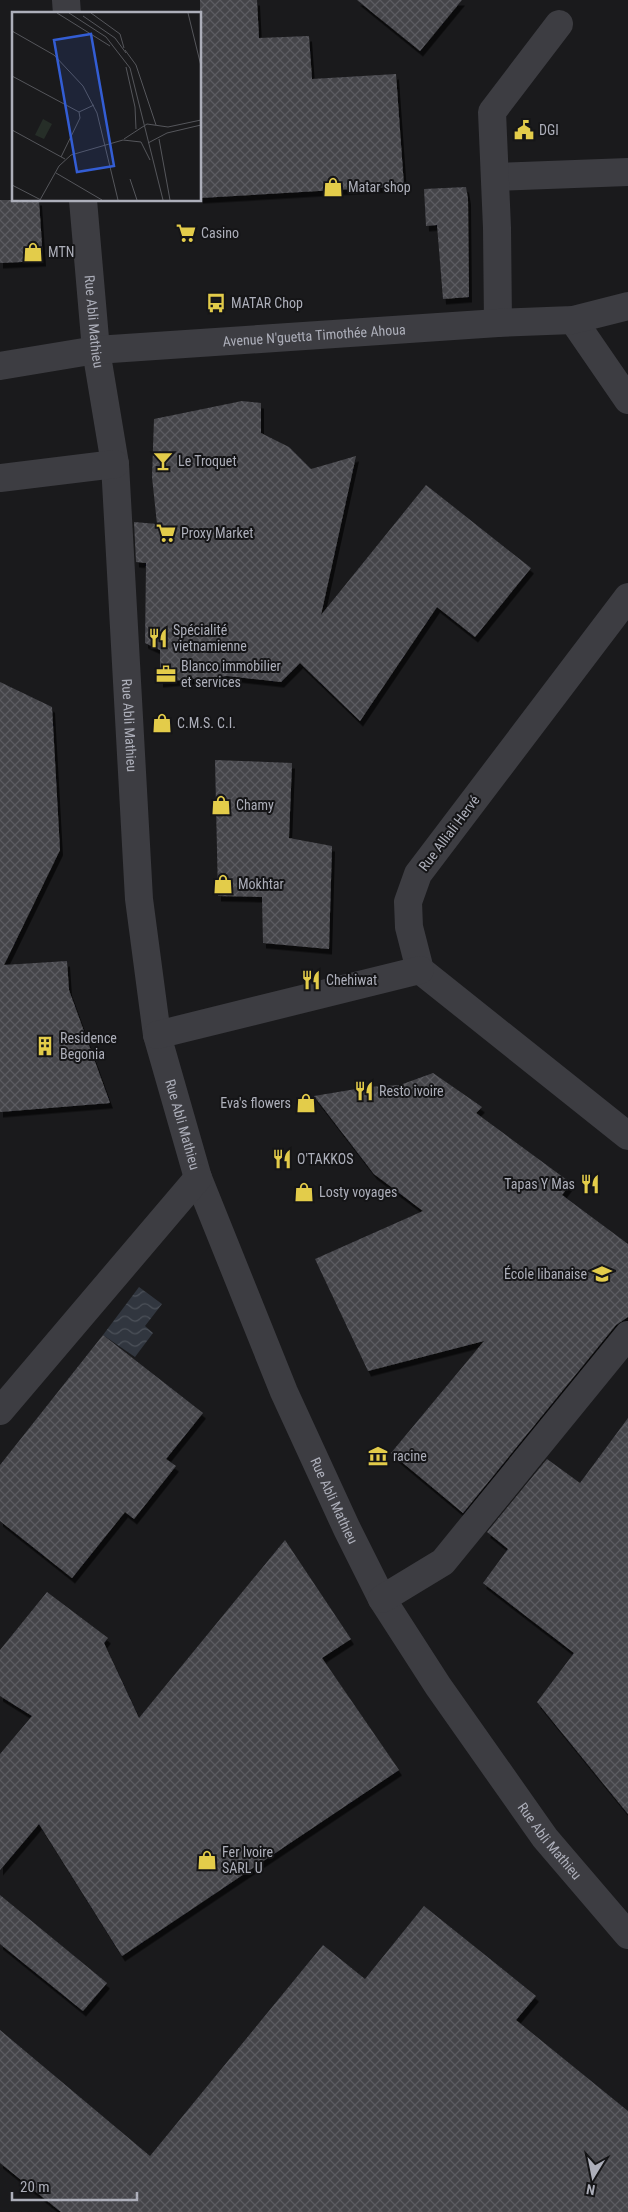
<svg xmlns="http://www.w3.org/2000/svg" width="628" height="2212" font-family="'Roboto Condensed',sans-serif">
	<defs>
		<pattern id="water-waves" width="16" height="10" patternUnits="userSpaceOnUse" patternTransform="scale(1.25)"><rect width="16" height="10" fill="#31363f"/><path d="M0 5q4-4 8 0t8 0" fill="none" stroke="#4c5159"/></pattern>
		<pattern id="building-cross-hatch" width="8" height="8" patternUnits="userSpaceOnUse" patternTransform="scale(1.25)"><rect width="8" height="8" fill="#444449"/><path d="M0 0l8 8M0 8l8-8" fill="none" stroke="#5c5c61"/></pattern>
		<filter id="shadow"><feDropShadow dx="3" dy="5.5" stdDeviation="0" flood-color="#0009"/></filter>
	</defs>
	<rect width="100%" height="100%" fill="#1a1a1c"/>
	<polygon fill="url(#water-waves)" points="139,1287 162,1304 145,1326 153,1333 135,1357 103,1335"/>
	<g fill="url(#building-cross-hatch)" filter="url(#shadow)">
		<polygon points="200,0 257,0 259,38 309,36 312,79 396,74 404,186 200,198"/>
		<polygon points="357,0 462,0 420,51"/>
		<polygon points="466,187 468,199 469,297 443,299 437,225 426,226 424,189"/>
		<polygon points="0,200 39,200 43,261 0,263"/>
		<polygon points="242,401 261,403 261,433 289,447 311,469 356,456 321,615 426,485 531,568 475,637 437,607 360,721 300,663 281,682 227,676 160,682 160,650 145,643 146,563 136,562 134,522 157,524 152,477 154,419"/>
		<polygon points="0,682 52,707 60,850 4,965 67,961 69,990 110,1103 0,1112"/>
		<polygon points="215,760 292,763 289,838 332,846 329,949 263,943 262,897 218,896"/>
		<polygon points="433,1073 482,1107 476,1113 571,1183 562,1195 628,1244 628,1317 616,1325 463,1513 391,1453 484,1341 368,1371 315,1259 423,1211 374,1174 314,1096 368,1087 400,1085"/>
		<polygon points="103,1335 203,1413 166,1459 176,1466 134,1519 125,1512 72,1578 0,1521 0,1465"/>
		<polygon points="628,1418 628,1814 537,1702 574,1653 483,1583 508,1549 487,1532 547,1459 580,1483"/>
		<polygon points="285,1540 351,1639 322,1658 399,1770 122,1956 39,1824 0,1870 0,1754 32,1716 0,1696 0,1650 47,1592 108,1638 104,1643 139,1718"/>
		<polygon points="0,1895 107,1983 83,2011 0,1944"/>
		<polygon points="424,1906 536,1996 516,2020 628,2111 628,2212 61,2212 0,2163 0,2030 150,2156 323,1945 365,1979"/>
	</g>
	<g fill="none" stroke-linecap="round" stroke-linejoin="round">
		<g stroke="#3d3d42" stroke-width="28">
			<polyline points="66,0 67,14"/>
			<polyline points="495,177 628,172"/>
			<path id="s1" d="M83 200 96 350 115 464 139 899 157 1035 198 1178 284 1392 347 1529 382 1599 438 1686 545 1838 628 1935"/>
			<polyline points="573,320 628,400"/>
			<polyline points="498,323 497,228 492,112 559,24"/>
			<path id="s2" d="M0 366 96 350 498 323 573 320 628 306"/>
			<polyline points="0,478 115,464"/>
			<polyline points="628,597 418,874 408,902 409,927 420,970 628,1136"/>
			<polyline points="157,1035 420,970"/>
			<polyline points="0,1411 198,1178"/>
			<polyline points="382,1599 443,1562 628,1335"/>
		</g>
	</g>
	<defs>
		<symbol id="civic-bare" viewBox="-9 -9 18 18"><path d="M-.6-6.5H3V-4.5H.6V-3L4-1V1h2V6H-6V1h2V-1L-.6-3ZM-1.2 2.5V6h2.4V2.5Z" fill="#e3cc4a" stroke="#151517" stroke-width="2.5" paint-order="stroke"/></symbol>
		<symbol id="shop-bare" viewBox="-9 -9 18 18"><path d="M-5-2.5h2.3a2.7 3.5 0 0 1 5.4 0H5L5.5 6h-11ZM-1.5-2.5h3a1.5 2.3 0 0 0-3 0Z" fill="#e3cc4a" stroke="#151517" stroke-width="2.5" paint-order="stroke"/></symbol>
		<symbol id="supermarket-bare" viewBox="-9 -9 18 18"><path d="M-6-5.5h2.5l.6 2H6L4.5 2H-2.5L-4.4-4H-6ZM-1.5 3.2a1.3 1.3 0 1 0 .1 0ZM3 3.2a1.3 1.3 0 1 0 .1 0Z" fill="#e3cc4a" stroke="#151517" stroke-width="2.5" paint-order="stroke"/></symbol>
		<symbol id="bus-bare" viewBox="-9 -9 18 18"><path d="M-5-6H5V4H4V6H2V4H-2V6H-4V4H-5ZM-3.5-4V0h7V-4ZM-3.5 1.2v1.5H-2V1.2ZM2 1.2v1.5H3.5V1.2Z" fill="#e3cc4a" stroke="#151517" stroke-width="2.5" paint-order="stroke"/></symbol>
		<symbol id="bar-bare" viewBox="-9 -9 18 18"><path d="M-6-5H6L.8 .8V4.5H3.5V6h-7V4.5H-.8V.8Z" fill="#e3cc4a" stroke="#151517" stroke-width="2.5" paint-order="stroke"/></symbol>
		<symbol id="restaurant-bare" viewBox="-9 -9 18 18"><path d="M-5-6h1v4h1v-4h1v4h1v-4h1v5L-1.5 .5V6h-2V.5L-5-1ZM5-6V6H3V1.5H1.5Q1.5-4 5-6Z" fill="#e3cc4a" stroke="#151517" stroke-width="2.5" paint-order="stroke"/></symbol>
		<symbol id="office-bare" viewBox="-9 -9 18 18"><path d="M-6-3h4V-5.5h4V-3h4V5H-6ZM-1-4.5V-3h2v-1.5ZM-6 0V1H6V0Z" fill="#e3cc4a" stroke="#151517" stroke-width="2.5" paint-order="stroke"/></symbol>
		<symbol id="building-bare" viewBox="-9 -9 18 18"><path d="M-4-6H4V6H1V3H-1V6H-4ZM-2.5-4.3h1.7v1.8h-1.7ZM.8-4.3h1.7v1.8H.8ZM-2.5-1h1.7V.8h-1.7ZM.8-1h1.7V.8H.8Z" fill="#e3cc4a" stroke="#151517" stroke-width="2.5" paint-order="stroke"/></symbol>
		<symbol id="school-bare" viewBox="-9 -9 18 18"><path d="M0-5L7-2L0 1L-7-2ZM-4 1L0 2.5L4 1V4Q0 6-4 4Z" fill="#e3cc4a" stroke="#151517" stroke-width="2.5" paint-order="stroke"/></symbol>
		<symbol id="museum-bare" viewBox="-9 -9 18 18"><path d="M0-6L6-3V-2H-6V-3ZM-5-1h2V3h-2ZM-1-1h2V3h-2ZM3-1h2V3H3ZM-6 4H6V6H-6Z" fill="#e3cc4a" stroke="#151517" stroke-width="2.5" paint-order="stroke"/></symbol>
	</defs>
	<g fill-rule="evenodd">
		<use href="#civic-bare" x="510" y="116" width="28" height="28"/>
		<use href="#shop-bare" x="319" y="173" width="28" height="28"/>
		<use href="#supermarket-bare" x="172" y="219" width="28" height="28"/>
		<use href="#shop-bare" x="19" y="238" width="28" height="28"/>
		<use href="#bus-bare" x="202" y="289" width="28" height="28"/>
		<use href="#bar-bare" x="149" y="447" width="28" height="28"/>
		<use href="#supermarket-bare" x="152" y="519" width="28" height="28"/>
		<use href="#restaurant-bare" x="144" y="624" width="28" height="28"/>
		<use href="#office-bare" x="152" y="660" width="28" height="28"/>
		<use href="#shop-bare" x="148" y="709" width="28" height="28"/>
		<use href="#shop-bare" x="207" y="791" width="28" height="28"/>
		<use href="#shop-bare" x="209" y="870" width="28" height="28"/>
		<use href="#restaurant-bare" x="297" y="966" width="28" height="28"/>
		<use href="#building-bare" x="31" y="1032" width="28" height="28"/>
		<use href="#restaurant-bare" x="350" y="1077" width="28" height="28"/>
		<use href="#shop-bare" x="292" y="1089" width="28" height="28"/>
		<use href="#restaurant-bare" x="268" y="1145" width="28" height="28"/>
		<use href="#restaurant-bare" x="576" y="1170" width="28" height="28"/>
		<use href="#shop-bare" x="290" y="1178" width="28" height="28"/>
		<use href="#school-bare" x="588" y="1260" width="28" height="28"/>
		<use href="#museum-bare" x="364" y="1442" width="28" height="28"/>
		<use href="#shop-bare" x="193" y="1846" width="28" height="28"/>
	</g>
	<g text-anchor="middle" dominant-baseline="central" stroke-width="4" stroke-linejoin="round" paint-order="stroke">
		<g font-size="14" fill="#adafba" stroke="#151517" text-anchor="start">
			<text x="539" y="130">DGI</text>
			<text x="348" y="187">Matar shop</text>
			<text x="201" y="233">Casino</text>
			<text x="48" y="252">MTN</text>
			<text x="231" y="303">MATAR Chop</text>
			<text x="178" y="461">Le Troquet</text>
			<text x="181" y="533">Proxy Market</text>
			<text x="173" y="630">Spécialité<tspan x="173" dy="16">vietnamienne</tspan></text>
			<text x="181" y="666">Blanco immobilier<tspan x="181" dy="16">et services</tspan></text>
			<text x="177" y="723">C.M.S. C.I.</text>
			<text x="236" y="805">Chamy</text>
			<text x="238" y="884">Mokhtar</text>
			<text x="326" y="980">Chehiwat</text>
			<text x="60" y="1038">Residence<tspan x="60" dy="16">Begonia</tspan></text>
			<text x="379" y="1091">Resto ivoire</text>
			<text x="291" y="1103" text-anchor="end">Eva's flowers</text>
			<text x="297" y="1159">O'TAKKOS</text>
			<text x="575" y="1184" text-anchor="end">Tapas Y Mas</text>
			<text x="319" y="1192">Losty voyages</text>
			<text x="587" y="1274" text-anchor="end">École libanaise</text>
			<text x="393" y="1456">racine</text>
			<text x="222" y="1852">Fer Ivoire<tspan x="222" dy="16">SARL U</tspan></text>
		</g>
		<g font-size="14" fill="#adafba" stroke="#151517">
			<text stroke="none"><textPath href="#s1" startOffset="122">Rue Abli Mathieu</textPath></text>
			<text stroke="none"><textPath href="#s2" startOffset="316">Avenue N'guetta Timothée Ahoua</textPath></text>
			<text stroke="none"><textPath href="#s1" startOffset="528">Rue Abli Mathieu</textPath></text>
			<text transform="translate(449 833) rotate(-53)">Rue Alliali Hervé</text>
			<text stroke="none"><textPath href="#s1" startOffset="932">Rue Abli Mathieu</textPath></text>
			<text stroke="none"><textPath href="#s1" startOffset="1338">Rue Abli Mathieu</textPath></text>
			<text stroke="none"><textPath href="#s1" startOffset="1742">Rue Abli Mathieu</textPath></text>
		</g>
	</g>
	<g transform="translate(12 12)">
		<rect width="189" height="189" fill="#1a1a1c"/>
		<path d="M31 107 40 112 32 127 23 123Z" fill="#262e28"/>
		<path fill="none" stroke="#55565b" stroke-width="1" d="M45 1 98 34M57 1 94 25 118 56 151 188M79 1 108 22 112 36M176 1 189 54M71 4 103 26 114 41M0 19 42 43 71 74 85 101 106 188M113 38 124 53 144 113M114 55 123 95 124 117M0 64 67 100M67 100 82 93M0 118 53 147M112 127 135 112 156 115 189 108M147 127 158 188M129 130 138 148M136 131 155 121 189 113M49 145 68 106 67 100M44 161 90 188M118 167 125 188M0 173 29 188M28 188 47 154 59 143 111 128 129 130"/>
		<path fill="#335dd4" fill-opacity="0.15" stroke="#335dd4" stroke-width="2.5" d="M79 22 102 154 65 160 42 28Z"/>
		<rect width="189" height="189" fill="none" stroke="#adafba" stroke-width="2.5"/>
	</g>
	<g transform="translate(593 2177) rotate(190)" stroke="#151517" stroke-width="4" paint-order="stroke">
	<path d="M0-4L9 19L0 12L-9 19Z" fill="#adafba"/>
	<text y="-8" font-size="14" font-weight="bold" text-anchor="middle" fill="#adafba">N</text>
	</g>
	<path d="M12 2192v8h125v-8" fill="none" stroke="#adafba" stroke-width="2.5"/>
	<text x="20" y="2192" font-size="15" fill="#adafba" stroke="#151517" stroke-width="4" paint-order="stroke">20 m</text>
</svg>
